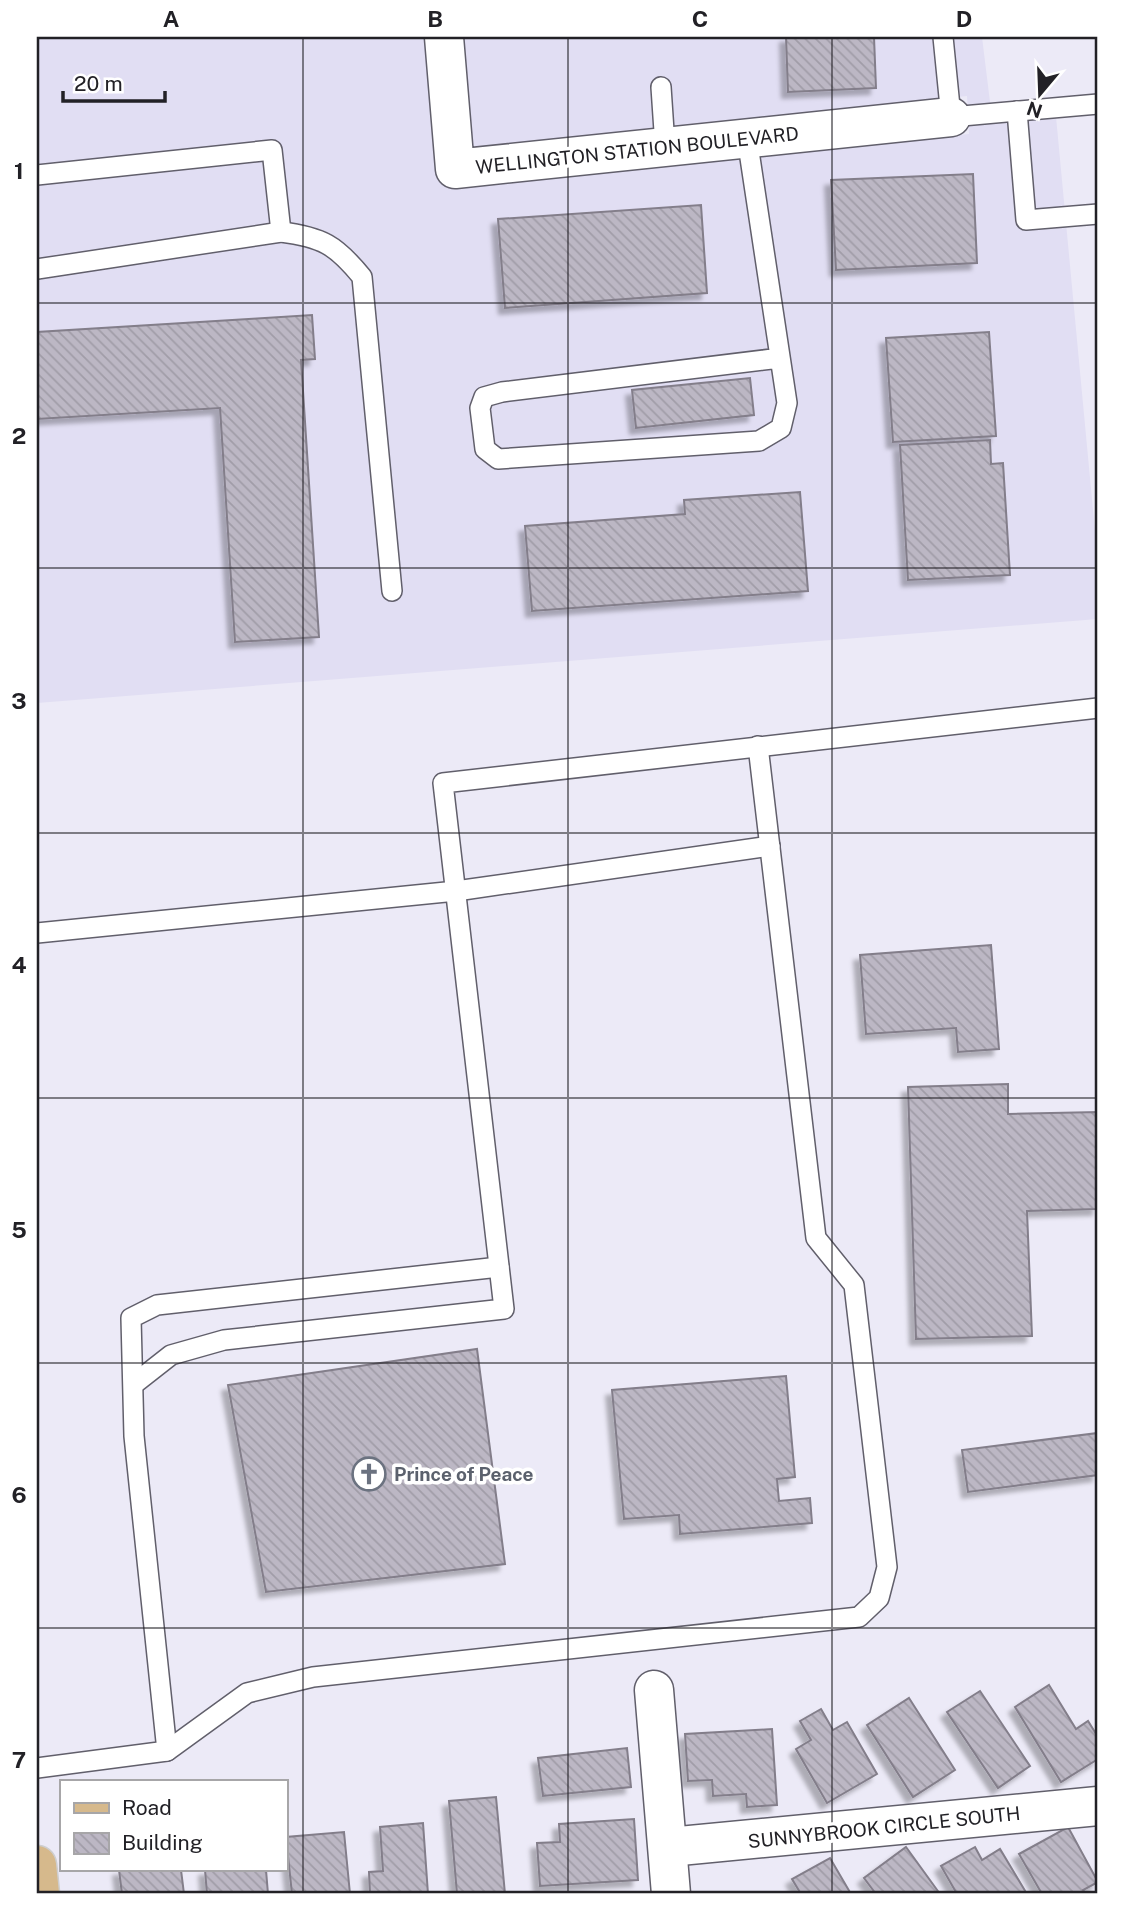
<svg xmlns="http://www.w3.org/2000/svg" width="1135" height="1931" font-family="'Public Sans',sans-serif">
	<defs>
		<pattern id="building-back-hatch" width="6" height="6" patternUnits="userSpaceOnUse" patternTransform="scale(1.75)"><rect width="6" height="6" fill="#bcb7c4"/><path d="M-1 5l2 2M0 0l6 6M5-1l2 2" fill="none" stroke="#a19da8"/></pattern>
		<filter id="shadow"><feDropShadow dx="-6" dy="6" stdDeviation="2" flood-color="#0004"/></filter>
	</defs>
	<rect width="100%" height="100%" fill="#eceaf7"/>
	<polygon fill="#e1def3" points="37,37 427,37 455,188 969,134 967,96 471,148 462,37 982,37 990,102 995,108 1055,106 1098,563 1098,619 37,703"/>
	<g fill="url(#building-back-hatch)" stroke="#837e8a" stroke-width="2" filter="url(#shadow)">
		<polygon points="786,37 874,37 876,88 788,92"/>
		<polygon points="973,174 977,263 836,270 831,180"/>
		<polygon points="701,205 707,293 505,308 498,219"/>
		<polygon points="312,315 315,359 301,360 319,637 235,642 220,408 37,419 37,332"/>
		<polygon points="989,332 996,436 893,442 886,338"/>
		<polygon points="750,378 754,415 636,428 632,390"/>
		<polygon points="990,440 991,464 1003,463 1010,575 908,580 900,445"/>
		<polygon points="800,492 808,591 532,611 525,526 685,514 684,500"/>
		<polygon points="991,945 999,1049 958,1052 956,1028 866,1034 860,955"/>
		<polygon points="1008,1084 1008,1114 1098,1112 1098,1209 1027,1211 1032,1336 916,1339 908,1087"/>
		<polygon points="477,1349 505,1564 266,1592 228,1385"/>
		<polygon points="786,1376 795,1477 777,1479 779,1501 810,1498 812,1523 680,1534 679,1515 624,1519 612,1390"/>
		<polygon points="1098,1433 1098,1475 968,1492 962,1450"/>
		<polygon points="1049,1685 1076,1729 1088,1721 1098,1737 1098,1759 1061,1782 1015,1707"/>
		<polygon points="980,1691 1030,1766 998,1788 947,1712"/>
		<polygon points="909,1698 955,1770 913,1797 867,1725"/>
		<polygon points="821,1709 833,1730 847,1722 877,1774 827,1803 796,1749 811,1740 800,1721"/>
		<polygon points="772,1729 777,1805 747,1807 746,1794 713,1796 712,1780 688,1781 685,1734"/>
		<polygon points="627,1748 631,1787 543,1796 538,1758"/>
		<polygon points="496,1797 505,1894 457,1894 449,1801"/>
		<polygon points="634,1819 638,1880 540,1886 537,1843 560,1842 559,1824"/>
		<polygon points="423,1823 428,1894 370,1894 369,1872 383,1871 380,1827"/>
		<polygon points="1068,1827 1098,1882 1083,1890 1086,1894 1042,1894 1019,1854"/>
		<polygon points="344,1832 350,1894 292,1894 286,1837"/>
		<polygon points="906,1847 940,1894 876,1894 864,1878"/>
		<polygon points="975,1847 982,1860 1000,1849 1027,1894 957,1894 941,1866"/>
		<polygon points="830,1858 851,1894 801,1894 792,1879"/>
		<polygon points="119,1870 181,1870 184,1894 122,1894"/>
		<polygon points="205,1870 266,1870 268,1894 207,1894"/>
	</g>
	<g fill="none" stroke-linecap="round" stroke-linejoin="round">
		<defs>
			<g id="service">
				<polyline points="943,37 951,117 1098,104"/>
				<polyline points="661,87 665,146"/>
				<polyline points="1017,111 1026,220 1098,214"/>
				<polyline points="747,138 787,403 781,428 759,441 498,459 485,449 480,408 484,397 502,392 780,358"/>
				<polyline points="37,175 272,150 281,232"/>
				<path d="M37 269 281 232C322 237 336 245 362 277L392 591"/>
				<polyline points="37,933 456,891 770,846"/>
				<polyline points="134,1384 171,1355 224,1340 504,1309 443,783 1098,708"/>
				<polyline points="167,1751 247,1693 313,1677 859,1617 879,1598 887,1567 854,1285 816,1238 758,746"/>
				<polyline points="37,1768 167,1751 134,1436 131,1318 157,1305 499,1267"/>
			</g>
			<g id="minor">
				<polyline points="444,37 455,169 951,117"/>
				<polyline points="654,1690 671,1894"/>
				<polyline points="669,1847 1098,1806"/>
			</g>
			<polyline id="primary" points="37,1865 40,1894"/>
		</defs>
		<use href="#service" stroke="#615f6b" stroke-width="22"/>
		<use href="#minor" stroke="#615f6b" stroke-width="41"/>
		<use href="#primary" stroke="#cececf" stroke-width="41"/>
		<use href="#service" stroke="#fff" stroke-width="19"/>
		<use href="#minor" stroke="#fff" stroke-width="38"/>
		<use href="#primary" stroke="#d6b98c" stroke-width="38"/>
	</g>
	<path fill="none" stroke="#222126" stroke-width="2" stroke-opacity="0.55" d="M303 37V1894M568 37V1894M832 37V1894M37 303H1098M37 568H1098M37 833H1098M37 1098H1098M37 1363H1098M37 1628H1098"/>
	<defs>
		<symbol id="church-ring" viewBox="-11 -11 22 22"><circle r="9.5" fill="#fff" stroke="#6b7280" stroke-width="1.5"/><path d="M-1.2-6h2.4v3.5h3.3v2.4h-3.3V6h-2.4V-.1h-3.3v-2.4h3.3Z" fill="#6b7280"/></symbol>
	</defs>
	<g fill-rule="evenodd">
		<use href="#church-ring" x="350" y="1455" width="38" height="38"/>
	</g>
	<g text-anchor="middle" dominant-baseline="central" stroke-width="7" stroke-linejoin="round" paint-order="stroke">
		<g font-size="19" fill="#222126" stroke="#fff">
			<text transform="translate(637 150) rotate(-6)">WELLINGTON STATION BOULEVARD</text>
			<text transform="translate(884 1827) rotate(-6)">SUNNYBROOK CIRCLE SOUTH</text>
		</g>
		<g font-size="19" font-weight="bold" fill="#5b616d" stroke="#fff" text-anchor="start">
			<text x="394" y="1474">Prince of Peace</text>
		</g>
	</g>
	<rect width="1135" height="1931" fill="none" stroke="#ffffff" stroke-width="77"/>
	<rect x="60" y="1780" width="228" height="91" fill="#ffffff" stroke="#a7a6a8" stroke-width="2"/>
	<rect x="74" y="1803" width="35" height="10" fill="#d6b98c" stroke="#a7a6a8" stroke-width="2"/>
	<text x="122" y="1815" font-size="21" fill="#222126">Road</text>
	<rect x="74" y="1833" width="35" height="21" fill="url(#building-back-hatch)" stroke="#a7a6a8" stroke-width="2"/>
	<text x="122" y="1850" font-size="21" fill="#222126">Building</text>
	<g transform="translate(1040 94) rotate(199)" stroke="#ffffff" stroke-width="5" paint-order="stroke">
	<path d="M0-5L12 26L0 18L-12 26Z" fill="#222126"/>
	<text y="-10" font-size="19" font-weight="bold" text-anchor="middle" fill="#222126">N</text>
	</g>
	<path d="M63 91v10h102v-10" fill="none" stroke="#222126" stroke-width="3.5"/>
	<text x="74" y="91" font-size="21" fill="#222126" stroke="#ffffff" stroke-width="5" paint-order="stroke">20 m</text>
	<rect x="38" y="38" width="1058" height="1854" fill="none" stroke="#222126" stroke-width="2.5"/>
	<g font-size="23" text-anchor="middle" font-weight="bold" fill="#222126">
		<text x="171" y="27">A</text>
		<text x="435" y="27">B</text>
		<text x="700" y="27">C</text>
		<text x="964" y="27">D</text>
		<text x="19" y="179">1</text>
		<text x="19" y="444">2</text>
		<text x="19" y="709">3</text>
		<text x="19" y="973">4</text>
		<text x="19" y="1238">5</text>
		<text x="19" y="1503">6</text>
		<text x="19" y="1768">7</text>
	</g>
</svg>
